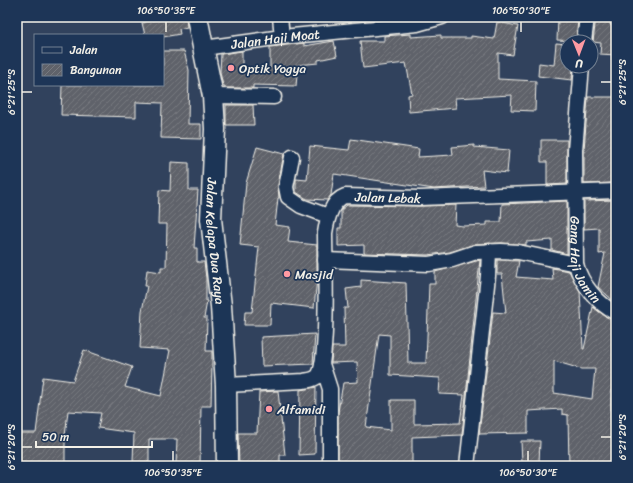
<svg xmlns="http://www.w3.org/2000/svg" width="633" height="483" font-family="Sriracha,sans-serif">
	<defs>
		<pattern id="building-hatch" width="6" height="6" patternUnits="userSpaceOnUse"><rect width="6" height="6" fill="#5f626a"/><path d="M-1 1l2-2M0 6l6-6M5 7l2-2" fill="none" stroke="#77797f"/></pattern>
	</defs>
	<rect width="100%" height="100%" fill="#31425d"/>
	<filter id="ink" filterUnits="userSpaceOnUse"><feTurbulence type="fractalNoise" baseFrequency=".025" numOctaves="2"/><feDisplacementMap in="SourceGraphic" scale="8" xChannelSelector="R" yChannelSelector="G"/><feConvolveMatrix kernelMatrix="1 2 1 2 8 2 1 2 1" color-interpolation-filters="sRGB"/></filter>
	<g filter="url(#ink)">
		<g fill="url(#building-hatch)" stroke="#f4f1e8" fill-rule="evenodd">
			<polygon points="165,17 186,17 187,27 179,29 180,34 163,37 163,35 145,35 142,23"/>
			<polygon points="596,17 611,17 610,25 616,25 616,55 600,54 601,43 593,42"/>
			<polygon points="558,19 578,20 576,41 557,40"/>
			<polygon points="497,22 518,26 513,55 498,53 498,79 536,81 535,111 511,110 512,95 455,98 456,108 409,112 408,95 412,94 406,63 363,68 360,41 384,41 384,36 411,34 411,37 441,35 441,38 471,38 471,36 494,39"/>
			<polygon points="334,41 337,56 318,60 318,63 298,65 296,86 253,85 253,88 225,88 225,86 223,86 220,72 221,54 242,51 242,68 270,68 270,47 304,43 304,46"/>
			<polygon points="556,43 567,44 567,66 573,67 572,80 538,76 539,63 554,65"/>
			<polygon points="163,51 184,51 189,70 188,124 201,124 201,139 161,138 162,103 136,102 136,117 61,115 62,85 163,85"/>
			<polygon points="588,97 616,97 616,183 584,184 584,150"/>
			<polygon points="226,105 253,105 254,125 226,125"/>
			<polygon points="351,139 419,149 418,157 453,155 452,147 474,145 474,147 509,150 507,173 482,170 484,186 434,189 334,174 331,195 327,200 307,199 296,192 296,179 307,180 310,146 349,150"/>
			<polygon points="541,140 567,140 567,184 547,185 547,162 541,162"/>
			<polygon points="257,147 284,154 278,185 279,198 278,198 275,225 290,227 288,242 317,245 317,278 314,308 271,303 270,325 244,325 245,312 252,312 259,247 240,245 246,183"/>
			<polygon points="171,162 189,163 189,190 198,190 194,248 197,248 197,262 204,262 206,278 206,301 207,301 204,318 207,318 206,351 212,351 212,364 211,406 201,406 200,466 176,464 177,439 149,439 149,462 133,462 134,433 98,428 101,413 68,411 65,436 65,466 17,466 17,433 36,433 43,377 73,381 84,350 132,367 125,387 161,396 170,350 140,348 142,311 147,286 145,286 147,270 161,272 161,267 166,267 167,224 158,224 159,190 170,191"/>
			<polygon points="616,200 616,303 598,287 605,253 599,254 599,228 584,229 584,201"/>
			<polygon points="567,201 567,254 552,250 552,240 526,242 526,245 502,243 475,244 450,252 428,255 364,253 364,245 338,246 338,228 341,228 341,210 347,205 420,206 456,205 455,225 463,226 487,225 487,222 501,222 502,204"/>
			<path d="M480 260 462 435 412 437V466H338V412L343 383 358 382 357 362 331 363 332 347H345L344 308H348L346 289 361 287V280L406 283 408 363H426L429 284H435V272ZM379 334 390 335V375L440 378 439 394 464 395 460 423 414 424V400H391V430L366 427Z"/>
			<path d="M497 260 519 261 516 277 553 280 552 268 569 271 580 291 583 349H584L593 307 605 316 616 321V370L614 390H611V424H616V466H569L568 415 562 414V409L528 411V433L479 434 493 312 506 313 502 274H497ZM554 361 581 369H595L592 399 554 393Z"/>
			<polygon points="315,334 313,364 262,366 261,337"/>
			<polygon points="316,387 315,454 299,455 300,390"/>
			<polygon points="278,391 285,455 280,455 280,466 239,466 238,433 257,433 259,392"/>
			<polygon points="521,441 540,441 539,463 522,463"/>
		</g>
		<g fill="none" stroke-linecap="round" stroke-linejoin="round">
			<defs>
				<g id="minor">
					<polyline points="280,17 282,37"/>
					<polyline points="584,42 587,17"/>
					<path id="s1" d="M204 48 282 37 417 24 442 17"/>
					<path id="s2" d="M582 66 575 150 576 264C581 284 598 304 616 313"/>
					<polyline points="213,96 274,97"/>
					<polyline points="292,157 286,187 288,197 301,206 328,216"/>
					<polyline points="325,260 429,264 452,260 476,252 501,251 518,252 576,264"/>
					<polyline points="322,364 330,389 330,466"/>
					<path id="s3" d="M226 385 304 381C309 380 314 380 318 376 329 361 325 257 325 233 327 220 331 201 345 196L420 198 616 191"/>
					<polyline points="467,466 488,276 489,251"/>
				</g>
				<g id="secondary">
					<path id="s4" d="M197 17 213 96 215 129 211 219 221 306 226 385 227 466"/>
				</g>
			</defs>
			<use href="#minor" stroke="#f4f1e8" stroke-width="17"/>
			<use href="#secondary" stroke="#f4f1e8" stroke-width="23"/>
			<use href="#minor" stroke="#1d3557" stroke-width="14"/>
			<use href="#secondary" stroke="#1d3557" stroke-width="20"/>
		</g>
	</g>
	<path fill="none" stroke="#f4f1e8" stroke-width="1.5" d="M166 22V32M521 22V32M601 82H611M22 92H32M601 437H611M22 447H32M173 451V461M528 451V461"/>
	<g fill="#ff9aa2" stroke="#1d3557" stroke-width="1.5">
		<circle cx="231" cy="68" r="4"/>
		<circle cx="287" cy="274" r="4"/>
		<circle cx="269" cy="409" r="4"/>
	</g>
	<g text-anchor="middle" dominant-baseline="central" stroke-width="3.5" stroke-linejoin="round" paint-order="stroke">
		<g font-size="13" fill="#f4f1e8" stroke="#1d3557">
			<text stroke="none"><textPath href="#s1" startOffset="72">Jalan Haji Moat</textPath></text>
			<text stroke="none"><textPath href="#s3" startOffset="324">Jalan Lebak</textPath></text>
			<text stroke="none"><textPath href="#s4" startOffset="226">Jalan Kelapa Dua Raya</textPath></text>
			<text stroke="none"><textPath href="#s2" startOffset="196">Gang Haji Jamin</textPath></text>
		</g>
		<g font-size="13" fill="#f4f1e8" stroke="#1d3557" text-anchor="start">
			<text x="239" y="68">Optik Yogya</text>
			<text x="295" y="274">Masjid</text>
			<text x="277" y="409">Alfamidi</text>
		</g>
	</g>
	<rect width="633" height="483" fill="none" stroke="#1d3557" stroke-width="44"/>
	<rect x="34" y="34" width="130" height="52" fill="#1d3557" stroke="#738091"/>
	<rect x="42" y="47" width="20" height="6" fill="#1d3557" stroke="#738091"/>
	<text x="70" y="54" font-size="12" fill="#f4f1e8">Jalan</text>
	<rect x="42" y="64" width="20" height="12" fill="url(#building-hatch)" stroke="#738091"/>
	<text x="70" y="74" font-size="12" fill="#f4f1e8">Bangunan</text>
	<g transform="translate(579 54) rotate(179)"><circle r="19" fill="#1d3557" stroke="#738091"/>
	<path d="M0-3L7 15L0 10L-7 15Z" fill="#ff9aa2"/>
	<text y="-6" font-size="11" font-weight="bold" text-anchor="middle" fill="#f4f1e8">U</text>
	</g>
	<path d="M36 441v6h116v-6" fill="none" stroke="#f4f1e8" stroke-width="2"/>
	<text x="42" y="441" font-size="12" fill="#f4f1e8" stroke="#1d3557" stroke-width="3" paint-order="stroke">50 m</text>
	<rect x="22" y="22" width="589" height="439" fill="none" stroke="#f4f1e8" stroke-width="1.5"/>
	<g font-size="10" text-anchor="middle" fill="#f4f1e8">
		<text x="166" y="14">106°50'35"E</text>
		<text x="521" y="14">106°50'30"E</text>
		<text transform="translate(622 82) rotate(-90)" y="4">6°21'25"S</text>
		<text transform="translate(11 92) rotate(-90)" y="4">6°21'25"S</text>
		<text transform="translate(622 437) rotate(-90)" y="4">6°21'20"S</text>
		<text transform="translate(11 447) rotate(-90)" y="4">6°21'20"S</text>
		<text x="173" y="476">106°50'35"E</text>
		<text x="528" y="476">106°50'30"E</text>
	</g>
</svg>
